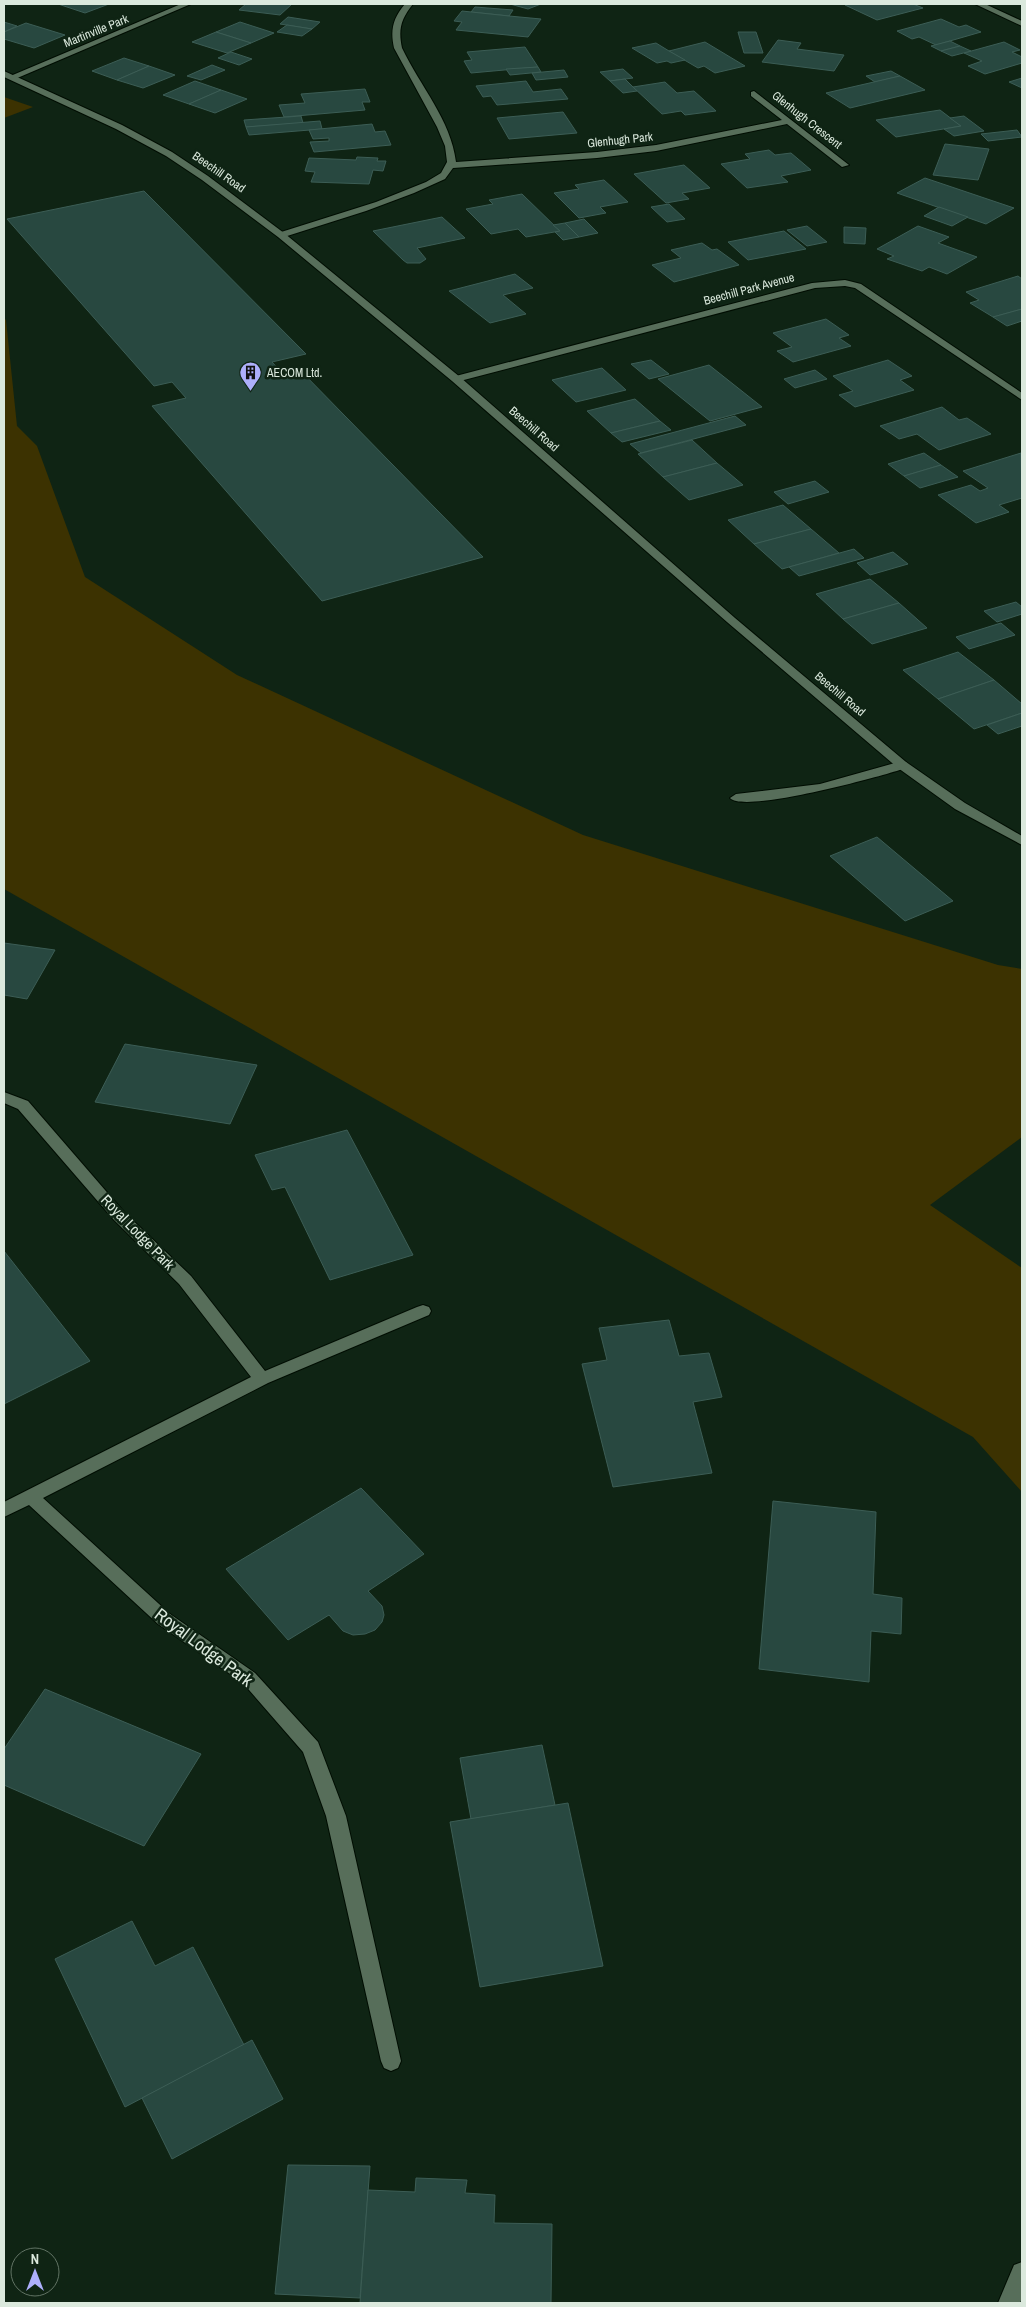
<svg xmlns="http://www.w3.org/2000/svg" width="1026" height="2307" font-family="'Archivo Narrow',sans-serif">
	<rect width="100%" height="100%" fill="#0f2414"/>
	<g fill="#3c3201">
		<polygon points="4,97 33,107 4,118"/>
		<polygon points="4,318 6,320 17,426 37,446 85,577 237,675 583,835 998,965 1022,969 1022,1137 930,1205 1022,1268 1022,1492 973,1437 4,889"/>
	</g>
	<g fill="#284840" stroke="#3c5d55">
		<polygon points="58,4 109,4 85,13"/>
		<polygon points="246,4 292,4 280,15 239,10"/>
		<polygon points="510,4 541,4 528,9"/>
		<polygon points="847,4 913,4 923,8 877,20 845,5"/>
		<polygon points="475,7 513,10 509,16 471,12"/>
		<polygon points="462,11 509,16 541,19 528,37 456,30 462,22 454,21"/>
		<polygon points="288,17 320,22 312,29 280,24"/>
		<polygon points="941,19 959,27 966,25 981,32 936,45 919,37 912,39 897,31"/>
		<polygon points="4,22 17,26 4,32"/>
		<polygon points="240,22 274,33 251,43 216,32"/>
		<polygon points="26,23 65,35 34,48 4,39 4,32"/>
		<polygon points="287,25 312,29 302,36 277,32"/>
		<polygon points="216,32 251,43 227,53 192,42"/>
		<polygon points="738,32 756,32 763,53 744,53"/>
		<polygon points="778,40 801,43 797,49 844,55 834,71 762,62"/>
		<polygon points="950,41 960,46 941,51 931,46"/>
		<polygon points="705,42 745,66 715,73 704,66 698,68 669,51"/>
		<polygon points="1004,42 1020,50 1012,52 1022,57 1022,63 985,74 968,66 982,61 964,53"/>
		<polygon points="656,43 669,51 685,60 671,63 667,61 657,63 632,48"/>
		<polygon points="960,46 971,51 952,56 941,51"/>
		<polygon points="525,47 538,67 471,73 464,61 472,60 467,52"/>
		<polygon points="231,52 252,59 239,65 218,58"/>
		<polygon points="124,58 149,66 117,80 92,71"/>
		<polygon points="212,65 225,70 201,80 187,76"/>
		<polygon points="149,66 175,75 143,88 117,80"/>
		<polygon points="538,67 541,72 510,75 506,69"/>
		<polygon points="623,69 633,78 610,81 600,72"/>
		<polygon points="564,70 568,77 536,80 532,73"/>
		<polygon points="891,71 900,76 875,82 866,76"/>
		<polygon points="900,76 925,90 850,108 826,93"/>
		<polygon points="1022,78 1022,88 1009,82"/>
		<polygon points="625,79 637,91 623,93 610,81"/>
		<polygon points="195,81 221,90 189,104 163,95"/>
		<polygon points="526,81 533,92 561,89 568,99 497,105 491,96 483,97 476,86"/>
		<polygon points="665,82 677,93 694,91 716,111 685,115 681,111 662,114 633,87"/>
		<polygon points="365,89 370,102 362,102 365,110 284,117 279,105 305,103 301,94"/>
		<polygon points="221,90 247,99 215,113 189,104"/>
		<polygon points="940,110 961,126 896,137 876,120"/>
		<polygon points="563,112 577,133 509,139 497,118"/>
		<polygon points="301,116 303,123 246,127 244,120"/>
		<polygon points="964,116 984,131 954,136 944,129 961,126 950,118"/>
		<polygon points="320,121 322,129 249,135 246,127"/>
		<polygon points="372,124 375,132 385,131 391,145 314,152 310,142 329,141 329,138 313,139 309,130"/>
		<polygon points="1017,130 1022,137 988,141 981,134"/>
		<polygon points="945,144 989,149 978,180 933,175"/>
		<polygon points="769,150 775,155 791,153 811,170 781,176 788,182 747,188 721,164 750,159 745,154"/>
		<polygon points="357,157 378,158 377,161 386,161 383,171 373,170 369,184 311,182 315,172 305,171 309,158 356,160"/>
		<polygon points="684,165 710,188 682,193 689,199 666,203 634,174"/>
		<polygon points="925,178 1014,208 986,224 897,193"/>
		<polygon points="604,180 628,202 600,207 606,213 579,218 554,193 579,189 575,185"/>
		<polygon points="144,191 306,354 272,362 282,373 299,369 483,557 322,601 152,406 186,398 172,382 154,386 7,219"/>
		<polygon points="522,194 560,231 526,237 518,229 491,234 466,209 493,204 489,200"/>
		<polygon points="669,204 685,219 667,222 651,207"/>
		<polygon points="939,207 968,217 952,226 924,216"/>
		<polygon points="442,217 465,238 417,248 426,259 420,263 407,263 403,260 373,231"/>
		<polygon points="584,219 598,233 579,237 565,223"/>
		<polygon points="565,223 579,237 563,240 555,232 560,231 553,225"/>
		<polygon points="807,226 827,242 807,246 787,230"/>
		<polygon points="918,226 949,237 938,243 977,257 947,274 929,267 922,271 887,259 894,256 877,249"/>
		<polygon points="844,227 866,228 865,244 844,243"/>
		<polygon points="784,231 806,249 748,260 728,242"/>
		<polygon points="702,243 712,250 717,249 739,265 674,282 652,265 681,258 671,250"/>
		<polygon points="515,274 533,288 503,295 526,314 490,323 449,291"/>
		<polygon points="1018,276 1022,279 1022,309 993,317 970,303 979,300 966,292"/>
		<polygon points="1022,309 1022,321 1007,326 993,317"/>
		<polygon points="826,319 849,335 839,338 851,346 793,362 777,351 792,347 773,333"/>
		<polygon points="651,360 669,374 649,379 631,364"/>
		<polygon points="888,360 912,376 900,380 914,390 855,407 839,395 853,391 833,376"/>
		<polygon points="709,365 762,407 710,421 658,379"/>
		<polygon points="602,368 626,390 576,402 552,380"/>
		<polygon points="815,370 827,379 795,388 784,379"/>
		<polygon points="635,399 660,421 611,433 587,411"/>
		<polygon points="942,407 959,420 967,418 991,434 939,450 917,434 899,439 880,426"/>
		<polygon points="735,416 746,425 641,453 630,444"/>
		<polygon points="660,421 671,430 622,442 611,433"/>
		<polygon points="692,440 717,463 663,477 638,454"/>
		<polygon points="924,453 941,465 904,476 888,464"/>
		<polygon points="1021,453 1022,498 999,505 1009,512 976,523 938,495 971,485 980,491 988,488 963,471"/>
		<polygon points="717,463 743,485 689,500 663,477"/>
		<polygon points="941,465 958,477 920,488 904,476"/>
		<polygon points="815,481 829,492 788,504 774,492"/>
		<polygon points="783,505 811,529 754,544 728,520"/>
		<polygon points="811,529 839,553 782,569 754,544"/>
		<polygon points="854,549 864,558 799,576 789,567"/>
		<polygon points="893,552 908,564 870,575 857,563"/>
		<polygon points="870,579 899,603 843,619 816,594"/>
		<polygon points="1016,602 1022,607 1022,614 997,622 984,611"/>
		<polygon points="899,603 927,628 872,644 843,619"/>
		<polygon points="1001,623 1015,635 969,649 956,637"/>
		<polygon points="958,652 994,680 938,699 903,670"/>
		<polygon points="994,680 1022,704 1022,713 974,729 938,699"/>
		<polygon points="1022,713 1022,726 998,734 987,725"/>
		<polygon points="877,837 953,901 905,921 830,856"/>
		<polygon points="4,943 55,950 27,999 4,995"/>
		<polygon points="125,1044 257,1065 230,1124 95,1102"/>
		<polygon points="347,1130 413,1255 330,1280 285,1187 272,1190 255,1155"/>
		<polygon points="4,1251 90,1361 4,1404"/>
		<polygon points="669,1320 679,1356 709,1353 722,1397 693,1402 712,1473 613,1487 582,1364 607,1360 599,1328"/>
		<polygon points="361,1488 424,1554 368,1591 382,1606 384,1615 382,1622 375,1630 365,1634 353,1635 343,1631 329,1615 288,1640 226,1569"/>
		<polygon points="773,1501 876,1512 873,1594 902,1598 901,1634 871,1631 869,1682 759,1669"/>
		<polygon points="45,1689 201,1754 144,1846 4,1785 4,1749"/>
		<polygon points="542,1745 555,1805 471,1819 460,1758"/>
		<polygon points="568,1803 603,1966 480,1987 450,1822"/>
		<polygon points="132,1921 155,1966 193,1947 244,2045 125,2107 55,1959"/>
		<polygon points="252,2040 283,2099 172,2159 142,2098"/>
		<polygon points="288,2165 370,2166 360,2298 275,2294"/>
		<polygon points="416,2178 467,2180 465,2193 495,2195 494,2223 552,2224 551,2303 360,2303 368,2190 415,2192"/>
	</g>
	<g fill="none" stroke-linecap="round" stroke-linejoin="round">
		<defs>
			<path id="service" d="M902 761 906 762 908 765 906 768C883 776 744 814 730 798L736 794 820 784Z"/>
			<g id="minor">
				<polygon points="181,4 191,4 15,79 8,77"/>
				<path d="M405 4H413C401 19 398 29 402 48 420 86 451 120 456 162L597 152 656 145 782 120 751 96V92L754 91 849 165 842 167 787 124 656 151 597 158 453 168 445 179 414 193 366 211 284 237H278V233L376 202 426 182 441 173 447 162 445 146 437 127 394 48C390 30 393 18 405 4Z"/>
				<polygon points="975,4 985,4 1022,21 1022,26"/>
				<polygon points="845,280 861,284 1022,393 1022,400 855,288 845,286 815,288 460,381 456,382 451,379 452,377 812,283"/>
				<polygon points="4,1092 28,1101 124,1212 191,1276 265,1371 417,1307 423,1305 429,1307 431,1311 429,1315 268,1383 43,1498 170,1614 255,1673 318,1742 346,1816 401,2061 398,2068 391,2071 384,2068 381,2061 326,1816 303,1752 243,1683 158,1624 29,1505 4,1517 4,1502 251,1377 179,1284 114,1220 18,1109 4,1103"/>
			</g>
			<g id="tertiary">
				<polygon points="4,71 122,125 172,152 208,176 284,233 460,377 735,618 906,762 965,803 1022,836 1022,845 955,809 898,768 727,622 452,381 278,237 202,180 166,156 116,129 4,77"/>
				<polygon points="1022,2262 1022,2298 1020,2303 998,2303 1014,2265"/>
			</g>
		</defs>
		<use href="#service" stroke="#000d02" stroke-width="2"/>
		<use href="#minor" stroke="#000d02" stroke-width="2"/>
		<use href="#tertiary" stroke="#000d02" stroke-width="2"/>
		<use href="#service" fill="#576e5a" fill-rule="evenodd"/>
		<use href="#minor" fill="#576e5a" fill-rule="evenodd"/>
		<use href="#tertiary" fill="#576e5a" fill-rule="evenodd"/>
	</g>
	<defs>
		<symbol id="building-pin" viewBox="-11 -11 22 30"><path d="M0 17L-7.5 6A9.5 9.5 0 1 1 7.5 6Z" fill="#adaffb" stroke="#0f2414"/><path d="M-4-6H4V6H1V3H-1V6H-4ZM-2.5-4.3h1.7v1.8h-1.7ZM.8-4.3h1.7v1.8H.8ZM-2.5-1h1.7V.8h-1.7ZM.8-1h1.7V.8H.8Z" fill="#111"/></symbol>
	</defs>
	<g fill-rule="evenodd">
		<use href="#building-pin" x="238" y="360" width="25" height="34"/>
	</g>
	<g text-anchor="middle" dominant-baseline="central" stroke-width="5" stroke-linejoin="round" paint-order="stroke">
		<g font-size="12" fill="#dbe9dd" stroke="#0f2414">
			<text transform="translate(96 31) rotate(-22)">Martinville Park</text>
			<text transform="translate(807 120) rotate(38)">Glenhugh Crescent</text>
			<text transform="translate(620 140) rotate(-6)">Glenhugh Park</text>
			<text transform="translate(219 172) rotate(35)">Beechill Road</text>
			<text transform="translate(749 289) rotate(-15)">Beechill Park Avenue</text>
			<text transform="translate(534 429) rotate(41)">Beechill Road</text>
			<text transform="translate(840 694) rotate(40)">Beechill Road</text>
		</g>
		<g font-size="12" fill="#dbe9dd" stroke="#0f2414" text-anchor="start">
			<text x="267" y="373">AECOM Ltd.</text>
		</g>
		<g font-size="15" fill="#dbe9dd" stroke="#0f2414">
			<text transform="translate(138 1232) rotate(46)">Royal Lodge Park</text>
		</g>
		<g font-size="18" fill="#dbe9dd" stroke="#0f2414">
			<text transform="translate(204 1647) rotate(37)">Royal Lodge Park</text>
		</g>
	</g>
	<rect width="1026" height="2307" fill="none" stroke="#dbe9dd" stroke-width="10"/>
	<g transform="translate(35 2272)"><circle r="24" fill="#0f2414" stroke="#617364"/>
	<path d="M0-4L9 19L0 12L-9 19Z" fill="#adaffb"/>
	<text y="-8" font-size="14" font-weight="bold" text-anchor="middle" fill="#dbe9dd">N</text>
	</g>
</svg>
